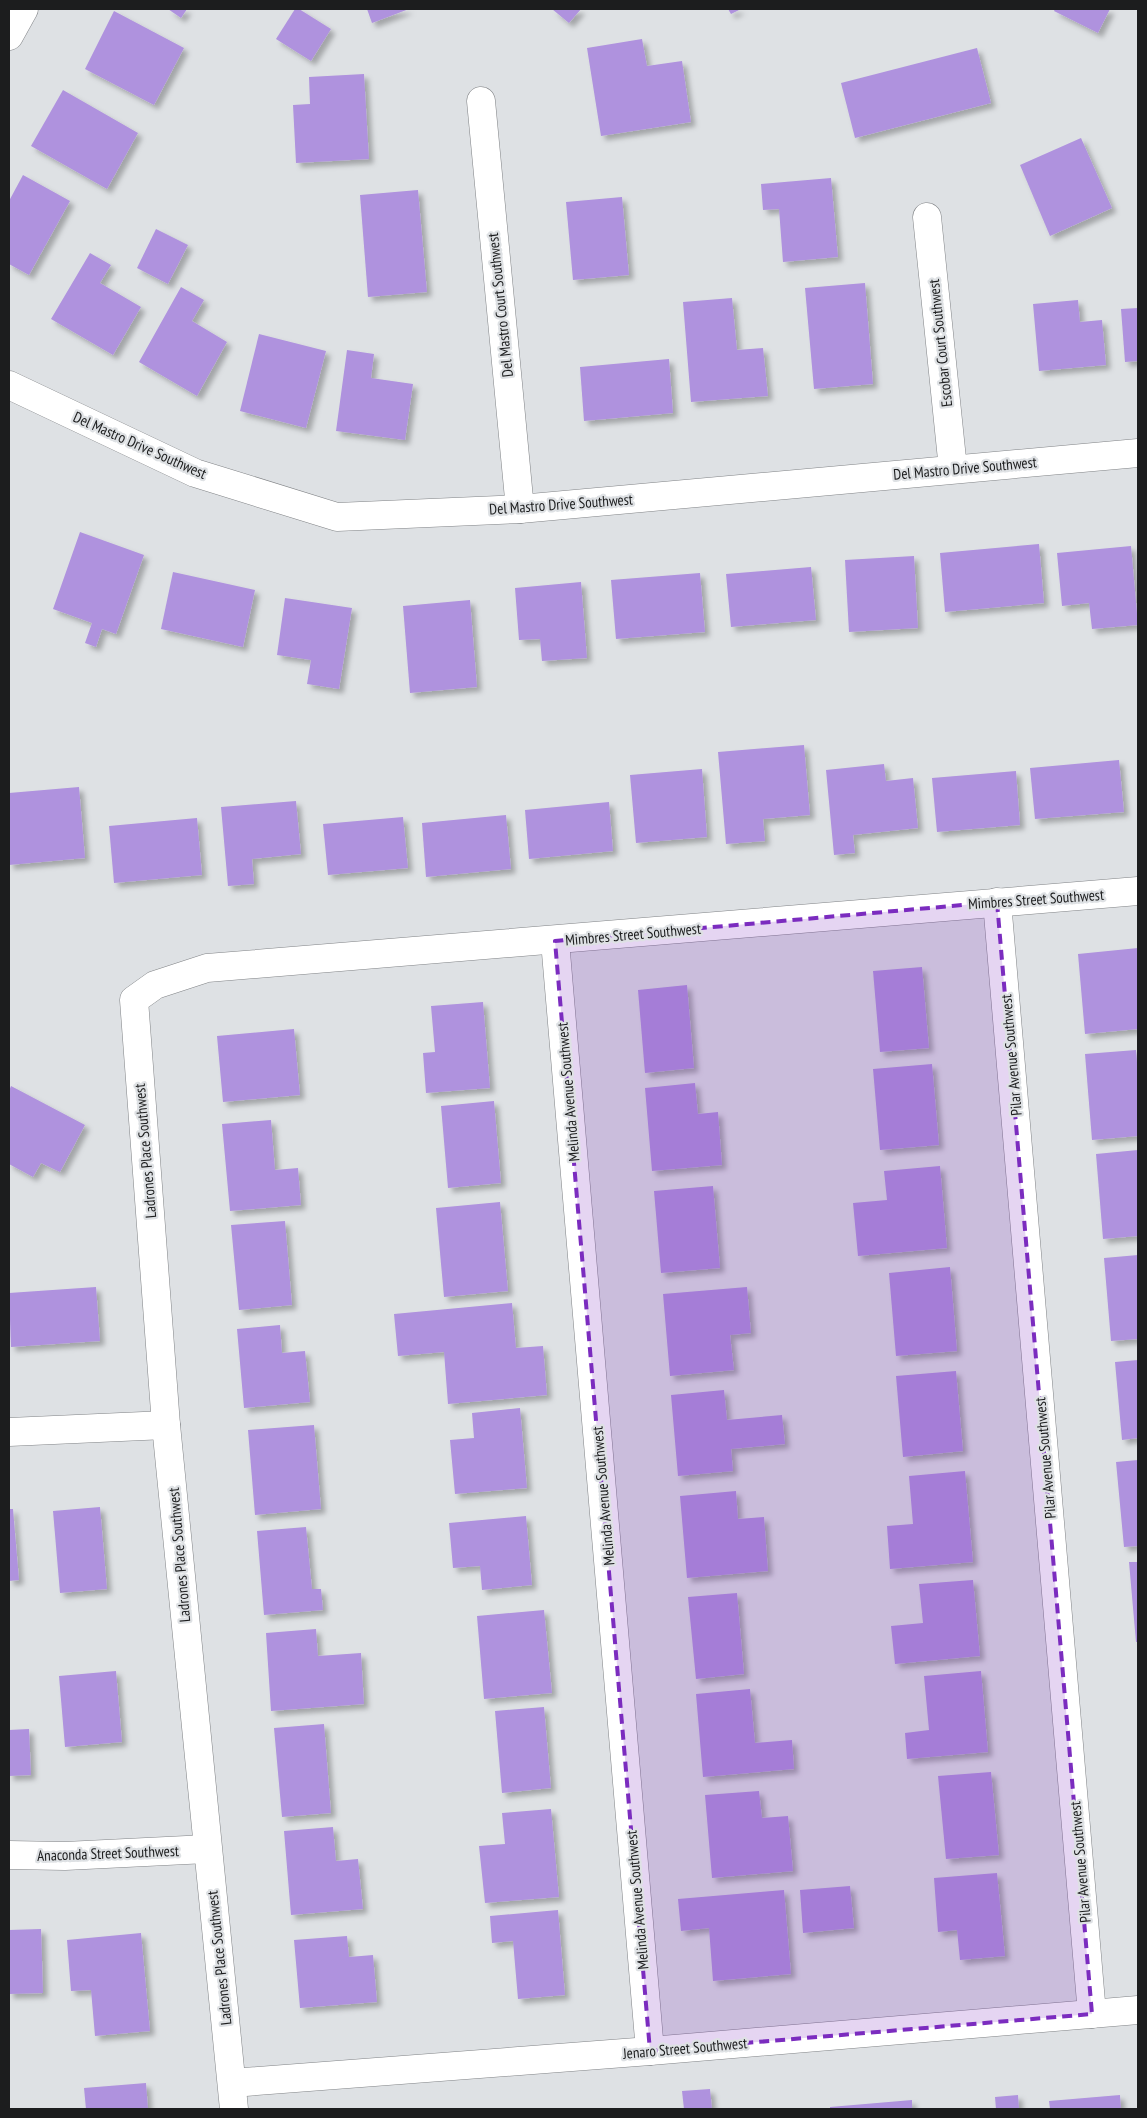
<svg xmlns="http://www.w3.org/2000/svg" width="1147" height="2118" font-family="'PT Sans Narrow',sans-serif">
	<defs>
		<filter id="shadow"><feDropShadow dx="4.5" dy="4.5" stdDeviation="2.5" flood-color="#0004"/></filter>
	</defs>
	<rect width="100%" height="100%" fill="#dee1e4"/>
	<g fill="#af92de" filter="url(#shadow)">
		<polygon points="168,9 187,9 181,18"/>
		<polygon points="295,9 299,9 331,29 311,61 276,39"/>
		<polygon points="367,9 409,9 372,23"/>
		<polygon points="552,9 581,9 569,23"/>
		<polygon points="728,9 741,9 731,14"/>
		<polygon points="1055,9 1110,9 1098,33 1054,11"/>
		<polygon points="114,11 184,48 154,105 85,69"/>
		<polygon points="642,39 647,66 682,61 691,122 601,136 587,48"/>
		<polygon points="977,48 991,103 855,138 841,83"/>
		<polygon points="364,74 369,159 296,163 293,105 310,104 309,77"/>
		<polygon points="63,90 138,133 107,189 31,146"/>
		<polygon points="1081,138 1112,208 1050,236 1020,165"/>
		<polygon points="23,175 70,201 29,275 9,264 9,201"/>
		<polygon points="831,178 838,257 783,262 779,209 763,210 761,184"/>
		<polygon points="418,190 427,292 368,297 360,195"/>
		<polygon points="622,197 629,275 573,280 566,202"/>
		<polygon points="156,229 188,245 168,284 137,268"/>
		<polygon points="90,253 111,265 100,283 141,307 113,355 51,319"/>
		<polygon points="865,283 873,384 814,389 805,288"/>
		<polygon points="181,287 204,300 192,321 227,342 197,396 139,362"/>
		<polygon points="732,298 737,350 763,348 768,396 691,402 683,302"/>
		<polygon points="1078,300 1080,322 1102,320 1106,365 1039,371 1033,304"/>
		<polygon points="1138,308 1138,361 1125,362 1121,309"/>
		<polygon points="259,334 326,351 306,428 240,411"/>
		<polygon points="347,350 374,354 371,378 413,384 405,440 336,431"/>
		<polygon points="669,359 673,413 584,421 580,367"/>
		<polygon points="80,532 144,555 116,634 102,629 96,647 85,643 92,623 53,609"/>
		<polygon points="1039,544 1044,603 945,612 940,553"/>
		<polygon points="1131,546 1138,625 1092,629 1089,603 1062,606 1057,553"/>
		<polygon points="914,556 918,628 849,632 845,560"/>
		<polygon points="811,567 816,620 731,627 726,574"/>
		<polygon points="173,572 255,590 243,647 161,629"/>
		<polygon points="700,573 705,632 616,639 611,580"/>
		<polygon points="581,582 587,658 542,661 540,639 519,640 515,588"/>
		<polygon points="285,598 352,608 339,689 307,684 311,660 277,655"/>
		<polygon points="470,600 477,687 410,693 403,606"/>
		<polygon points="804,745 810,815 763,819 765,841 726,844 718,752"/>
		<polygon points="1119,760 1124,812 1035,819 1030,768"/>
		<polygon points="884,764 886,781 913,778 918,828 853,835 855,853 834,855 826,770"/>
		<polygon points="702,769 707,837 636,843 630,775"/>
		<polygon points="1016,771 1020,825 937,832 932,778"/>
		<polygon points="79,787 85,858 9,865 9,793"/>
		<polygon points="296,801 301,854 252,859 254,884 228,886 221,807"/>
		<polygon points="609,802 613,851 529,859 525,810"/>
		<polygon points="506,815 511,869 426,877 422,823"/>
		<polygon points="403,817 408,868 328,875 323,824"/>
		<polygon points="197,818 202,875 114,883 109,826"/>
		<polygon points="1138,948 1138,1029 1085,1034 1078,954"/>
		<polygon points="922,967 929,1048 880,1052 873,971"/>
		<polygon points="687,985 694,1068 645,1073 638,990"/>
		<polygon points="483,1002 490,1088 426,1093 423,1053 435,1052 431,1006"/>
		<polygon points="294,1029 300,1095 223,1102 217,1036"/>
		<polygon points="1136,1050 1138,1075 1138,1136 1092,1140 1085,1054"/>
		<polygon points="932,1064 939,1145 880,1150 873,1069"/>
		<polygon points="695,1083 698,1114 718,1112 722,1165 652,1171 645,1088"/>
		<polygon points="11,1086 85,1125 60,1172 41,1163 33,1177 9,1164 9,1091"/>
		<polygon points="494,1101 501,1183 448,1188 441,1106"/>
		<polygon points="271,1120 275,1170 298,1168 301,1205 230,1211 222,1124"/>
		<polygon points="1138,1150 1138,1236 1103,1239 1096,1154"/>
		<polygon points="940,1166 947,1248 858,1256 853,1203 887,1200 884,1171"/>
		<polygon points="713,1186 720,1268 661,1273 654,1191"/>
		<polygon points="500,1202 508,1291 444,1297 436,1208"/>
		<polygon points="285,1221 292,1305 239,1310 231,1225"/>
		<polygon points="1138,1255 1138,1339 1111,1341 1104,1258"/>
		<polygon points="950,1267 957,1351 896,1356 889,1273"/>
		<polygon points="96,1287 100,1341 11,1347 9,1293"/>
		<polygon points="747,1287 751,1333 730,1335 734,1370 670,1376 663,1294"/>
		<polygon points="512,1303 516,1348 543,1346 547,1395 448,1404 444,1352 398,1356 394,1314"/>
		<polygon points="280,1325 282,1353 305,1351 310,1402 244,1408 237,1329"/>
		<polygon points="1138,1360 1138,1438 1122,1440 1115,1362"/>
		<polygon points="956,1371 963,1451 903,1457 896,1376"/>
		<polygon points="724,1390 727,1420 782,1415 785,1444 731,1449 733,1471 678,1476 671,1395"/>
		<polygon points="520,1408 527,1488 455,1494 450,1440 474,1438 472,1413"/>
		<polygon points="314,1425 321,1509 255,1515 248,1430"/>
		<polygon points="1138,1460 1138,1546 1124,1547 1116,1462"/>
		<polygon points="965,1471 973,1562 890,1569 887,1526 913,1524 909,1476"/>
		<polygon points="736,1491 738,1519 764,1517 768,1571 687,1578 680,1496"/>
		<polygon points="100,1507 107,1589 60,1593 53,1511"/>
		<polygon points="9,1509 13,1509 19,1580 9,1581"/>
		<polygon points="526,1516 532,1585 482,1590 480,1566 453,1568 449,1523"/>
		<polygon points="306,1527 312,1589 321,1589 323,1610 264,1615 257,1531"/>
		<polygon points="1129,1562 1138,1562 1138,1642 1136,1642"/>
		<polygon points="973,1580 980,1656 895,1664 891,1626 923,1623 919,1584"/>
		<polygon points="737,1593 744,1674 696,1679 688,1597"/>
		<polygon points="544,1610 552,1693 484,1699 477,1616"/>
		<polygon points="316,1629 318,1656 361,1653 364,1704 271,1711 266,1633"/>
		<polygon points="116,1671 122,1742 65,1747 59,1676"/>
		<polygon points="981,1671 988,1752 907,1759 905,1733 929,1730 924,1676"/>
		<polygon points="750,1689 755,1743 792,1740 794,1769 703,1777 696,1694"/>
		<polygon points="544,1707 551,1788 502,1793 495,1711"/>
		<polygon points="324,1724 331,1813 282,1817 274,1728"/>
		<polygon points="29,1729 31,1775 9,1776 9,1730"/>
		<polygon points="991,1772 999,1855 946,1859 938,1776"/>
		<polygon points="759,1791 762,1818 788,1816 793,1871 712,1878 705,1795"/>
		<polygon points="551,1809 559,1897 485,1903 479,1846 505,1844 502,1813"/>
		<polygon points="333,1827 336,1861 358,1859 363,1909 291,1915 284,1831"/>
		<polygon points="997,1873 1005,1956 960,1960 957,1930 938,1932 934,1878"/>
		<polygon points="850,1886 854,1928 803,1933 800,1890"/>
		<polygon points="784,1890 791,1974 713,1981 709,1928 681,1931 678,1899"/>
		<polygon points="558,1910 565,1995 518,1999 513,1941 492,1943 490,1916"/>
		<polygon points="41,1929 43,1993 9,1994 9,1930"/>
		<polygon points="141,1933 150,2031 95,2036 91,1990 71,1991 67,1940"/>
		<polygon points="347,1936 349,1957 373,1955 377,2002 300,2008 294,1940"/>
		<polygon points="146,2083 148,2109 86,2109 84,2088"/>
		<polygon points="710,2089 712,2109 684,2109 682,2091"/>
		<polygon points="1018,2095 1019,2109 996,2109 995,2097"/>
		<polygon points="1120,2095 1121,2109 1050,2109 1049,2101"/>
		<polygon points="912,2100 912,2109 830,2109 830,2107"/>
	</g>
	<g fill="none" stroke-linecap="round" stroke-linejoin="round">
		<defs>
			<g id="minor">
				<polyline points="9,36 24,9"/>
				<polyline points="481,101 520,509"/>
				<polyline points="927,217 953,469"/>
				<polyline points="9,385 195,473 337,517 520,509 1138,453"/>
				<polyline points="997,902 1092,2014"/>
				<polyline points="555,941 650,2051"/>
				<polyline points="9,1432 166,1425"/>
				<polyline points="9,1855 65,1856 207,1849"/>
				<polyline points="232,2083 650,2051 1138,2010"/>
				<polyline points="234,2109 166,1425 134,1000 155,985 207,968 1138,891"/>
			</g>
		</defs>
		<use href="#minor" stroke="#808386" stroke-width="29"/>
		<use href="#minor" stroke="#fff" stroke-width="28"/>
	</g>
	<path fill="#7b2cbf" fill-opacity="0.2" stroke="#7b2cbf" stroke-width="4" stroke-dasharray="10 6" stroke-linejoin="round" d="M997 902 1092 2014 650 2051 555 941Z"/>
	<g text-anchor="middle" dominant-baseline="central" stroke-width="4.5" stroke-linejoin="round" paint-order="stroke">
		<g font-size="15" fill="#1c1d1e" stroke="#dee1e4">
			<text transform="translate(500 305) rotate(-96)">Del Mastro Court Southwest</text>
			<text transform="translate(940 343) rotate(-96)">Escobar Court Southwest</text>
			<text transform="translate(140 445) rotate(24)">Del Mastro Drive Southwest</text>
			<text transform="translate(965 468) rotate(-5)">Del Mastro Drive Southwest</text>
			<text transform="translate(561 504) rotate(-4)">Del Mastro Drive Southwest</text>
			<text transform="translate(1036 899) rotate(-4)">Mimbres Street Southwest</text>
			<text transform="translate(633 934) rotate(-5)">Mimbres Street Southwest</text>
			<text transform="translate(1011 1055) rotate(-95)">Pilar Avenue Southwest</text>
			<text transform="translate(568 1092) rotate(-95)">Melinda Avenue Southwest</text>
			<text transform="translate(145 1151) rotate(-95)">Ladrones Place Southwest</text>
			<text transform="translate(1045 1458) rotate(-95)">Pilar Avenue Southwest</text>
			<text transform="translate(603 1496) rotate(-95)">Melinda Avenue Southwest</text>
			<text transform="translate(179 1555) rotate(-95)">Ladrones Place Southwest</text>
			<text transform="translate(108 1853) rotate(-2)">Anaconda Street Southwest</text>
			<text transform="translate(1080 1862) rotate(-95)">Pilar Avenue Southwest</text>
			<text transform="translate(637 1900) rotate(-95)">Melinda Avenue Southwest</text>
			<text transform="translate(219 1958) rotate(-96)">Ladrones Place Southwest</text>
			<text transform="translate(685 2048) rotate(-5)">Jenaro Street Southwest</text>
		</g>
	</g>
	<rect width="1147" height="2118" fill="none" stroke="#1c1d1e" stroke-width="20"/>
</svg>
